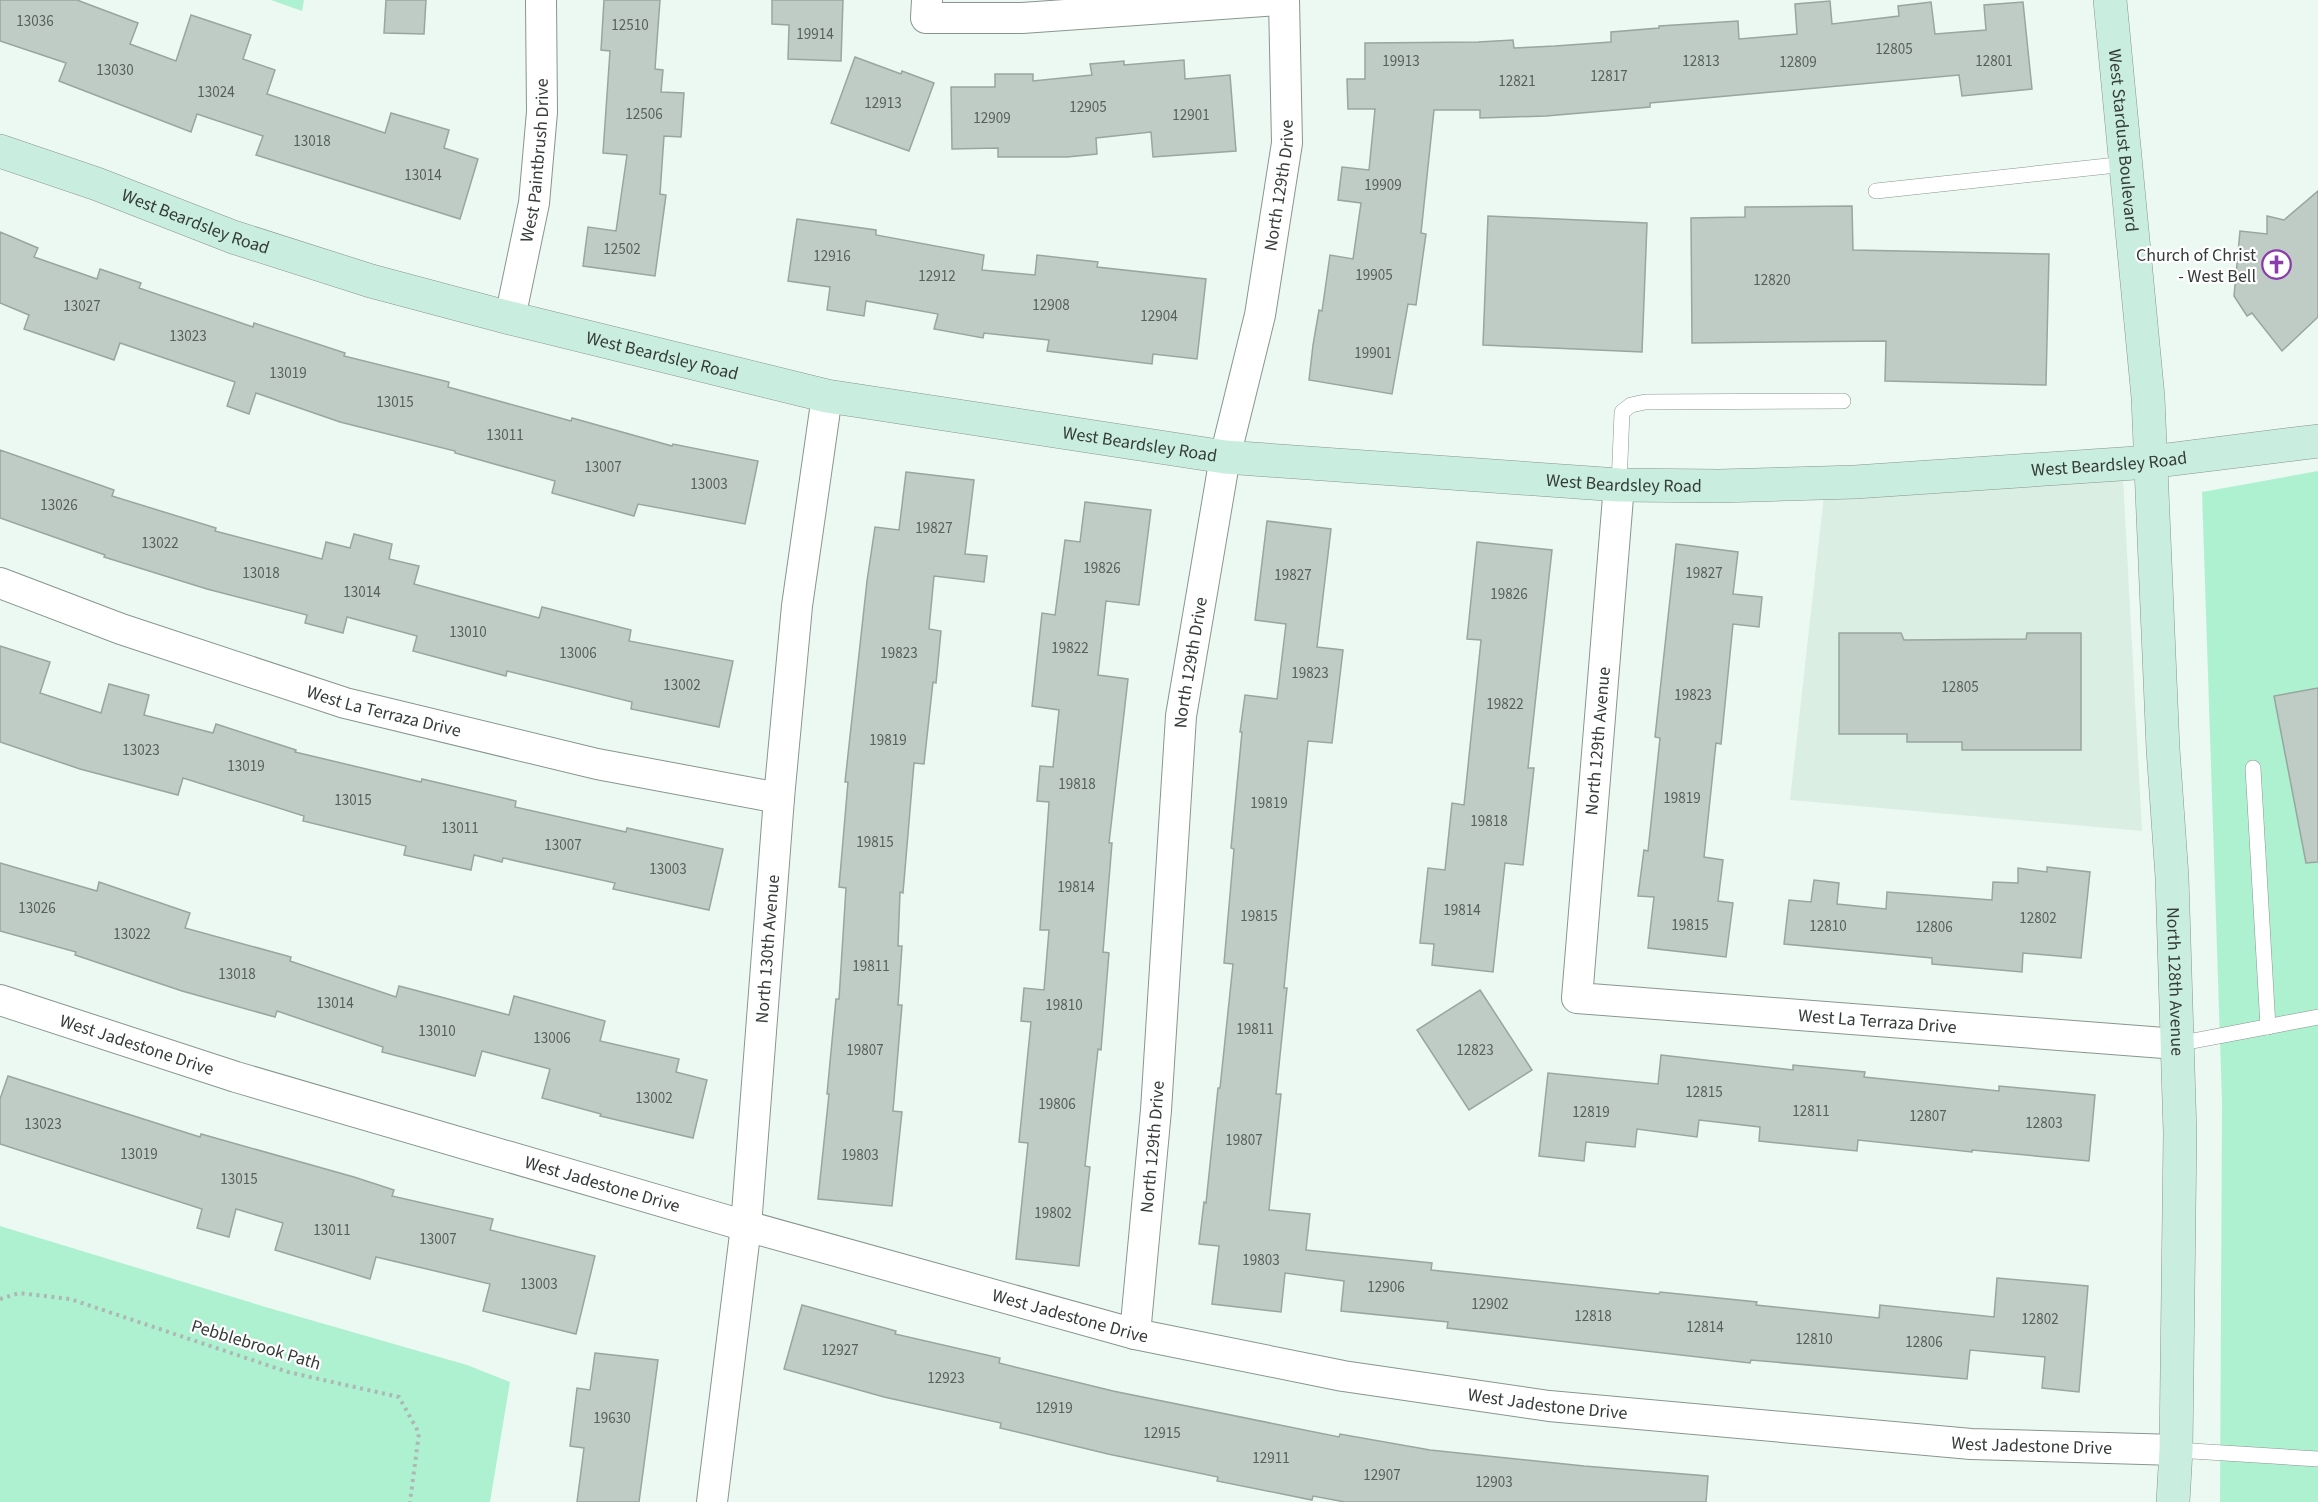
<svg xmlns="http://www.w3.org/2000/svg" width="2318" height="1502" font-family="'Source Sans 3',sans-serif">
	<rect width="100%" height="100%" fill="#ecf9f2"/>
	<polygon fill="#daeee4" points="2123,477 2142,831 1790,800 1824,495 1977,490"/>
	<g fill="#aef1d1">
		<polygon points="271,0 304,0 302,11"/>
		<polygon points="2318,471 2318,1502 2220,1502 2222,1102 2202,492"/>
		<polygon points="0,1226 269,1308 467,1365 510,1382 490,1502 0,1502"/>
	</g>
	<g fill="#bfcbc5" stroke="#99a59f" stroke-width="1.5">
		<polygon points="0,0 77,0 138,23 130,44 176,61 191,15 251,35 243,59 275,70 267,94 385,133 391,113 449,130 444,148 478,159 460,219 256,155 263,136 197,114 191,132 59,81 66,63 0,41"/>
		<polygon points="386,0 426,0 424,34 384,33"/>
		<polygon points="604,0 660,0 655,69 663,70 661,92 684,93 681,137 664,136 660,194 666,195 655,276 583,266 588,227 616,231 627,155 603,153 610,51 601,50"/>
		<polygon points="772,0 843,0 841,61 788,59 789,25 772,24"/>
		<polygon points="1830,1 1832,24 1899,16 1898,6 1931,2 1935,34 1986,30 1984,5 2023,2 2032,89 1962,96 1959,75 1650,103 1650,107 1546,116 1480,118 1480,110 1434,110 1421,233 1426,234 1416,305 1408,304 1392,394 1309,380 1313,345 1319,310 1322,311 1330,255 1353,259 1361,203 1338,200 1342,167 1369,170 1375,109 1348,109 1347,79 1365,79 1365,43 1478,42 1513,40 1514,48 1555,46 1611,42 1611,32 1659,28 1659,26 1738,21 1739,39 1797,34 1795,4"/>
		<polygon points="855,57 901,74 902,71 934,83 909,151 831,123"/>
		<polygon points="1184,60 1185,79 1230,75 1236,151 1153,157 1151,132 1096,138 1097,154 1067,157 998,157 998,148 952,149 951,87 995,87 995,74 1033,74 1033,81 1092,75 1090,64 1124,61 1124,65"/>
		<polygon points="2318,191 2318,317 2282,351 2252,313 2247,316 2234,296 2240,231 2267,234 2267,216 2284,220"/>
		<polygon points="1852,206 1853,250 2049,254 2046,385 1885,381 1886,341 1692,343 1691,218 1745,217 1745,207"/>
		<polygon points="1488,216 1647,223 1642,352 1483,345"/>
		<polygon points="797,219 876,230 876,235 984,255 982,270 1035,275 1037,255 1098,262 1097,267 1206,279 1197,359 1153,354 1152,364 1047,351 1049,340 984,333 983,338 934,329 938,314 866,301 864,316 827,310 830,287 788,281"/>
		<polygon points="0,232 38,248 34,257 97,279 100,269 141,283 139,288 253,327 254,323 345,353 344,356 449,382 448,387 571,421 572,418 672,446 673,444 758,461 745,524 638,504 634,516 552,493 555,481 455,453 455,451 340,422 256,393 249,414 227,406 235,382 120,343 114,360 24,329 29,315 0,303"/>
		<polygon points="0,450 114,490 112,496 216,528 215,531 322,559 326,542 350,548 354,534 392,544 389,559 419,566 414,584 539,618 542,607 631,630 629,641 733,661 719,727 631,709 632,702 507,671 506,676 413,651 417,636 347,617 343,633 305,623 307,615 207,589 104,557 105,555 0,518"/>
		<polygon points="906,472 974,480 965,554 987,556 984,582 934,576 929,629 941,631 936,683 933,682 924,764 914,763 903,893 900,892 898,946 902,946 898,1005 902,1005 893,1111 902,1112 892,1206 818,1199 829,1094 827,1094 836,999 839,999 846,888 839,887 848,782 845,782 867,581 875,527 899,530"/>
		<polygon points="1085,502 1151,510 1139,605 1106,601 1098,675 1128,679 1109,843 1112,843 1103,952 1109,953 1101,1050 1098,1049 1085,1166 1090,1167 1079,1266 1016,1259 1028,1143 1019,1142 1031,1022 1021,1021 1024,988 1044,990 1049,930 1040,930 1049,802 1037,801 1040,766 1053,767 1059,710 1032,706 1042,613 1055,615 1065,540 1080,542"/>
		<polygon points="1267,521 1331,529 1317,647 1343,650 1332,743 1308,741 1284,988 1287,988 1276,1094 1281,1094 1269,1210 1310,1214 1306,1250 1432,1263 1431,1270 1659,1294 1660,1292 1757,1302 1756,1305 1879,1318 1880,1305 1994,1317 1997,1278 2088,1286 2079,1392 2042,1388 2045,1357 1970,1350 1967,1379 1751,1360 1750,1363 1447,1328 1448,1322 1341,1311 1344,1281 1285,1273 1281,1312 1212,1304 1219,1246 1199,1244 1204,1202 1206,1203 1218,1088 1220,1088 1233,964 1224,963 1234,849 1231,848 1242,732 1240,732 1245,695 1277,699 1286,624 1255,620"/>
		<polygon points="1477,542 1552,550 1528,768 1534,768 1523,865 1505,863 1493,972 1432,965 1434,944 1420,943 1428,868 1445,870 1452,803 1464,805 1481,640 1467,639"/>
		<polygon points="1676,544 1738,552 1733,594 1762,597 1759,627 1733,624 1721,744 1716,743 1704,857 1723,860 1718,901 1733,903 1726,957 1648,948 1654,897 1638,896 1644,850 1648,851 1660,738 1655,737"/>
		<polygon points="1839,633 1901,633 1904,640 2026,639 2027,633 2081,633 2081,750 1962,750 1962,742 1907,742 1907,734 1839,734"/>
		<polygon points="0,646 50,662 40,693 101,713 109,684 149,695 144,715 213,733 216,724 296,750 295,752 421,782 422,779 516,801 515,807 626,832 627,828 723,849 709,910 613,889 615,883 503,858 502,862 474,855 471,870 404,855 406,846 303,821 304,816 183,778 178,795 80,769 0,742"/>
		<polygon points="2318,688 2318,862 2306,863 2274,696"/>
		<polygon points="0,863 97,891 99,882 190,913 185,928 291,957 290,961 396,997 399,986 509,1015 514,996 605,1021 600,1041 679,1059 676,1072 707,1080 693,1138 600,1116 601,1114 542,1098 550,1069 482,1051 475,1076 382,1052 383,1047 277,1011 275,1017 182,991 75,955 76,952 0,931"/>
		<polygon points="2047,867 2090,872 2081,958 2023,953 2022,972 1932,964 1932,958 1784,944 1789,900 1811,902 1814,880 1839,883 1837,904 1886,909 1887,892 1992,900 1993,882 2018,883 2018,868 2047,872"/>
		<polygon points="1480,990 1532,1070 1469,1110 1417,1030"/>
		<polygon points="1661,1055 1793,1070 1793,1065 1865,1072 1864,1077 1999,1091 1999,1086 2095,1095 2089,1161 1972,1150 1972,1152 1858,1140 1857,1151 1759,1141 1760,1127 1699,1120 1697,1137 1637,1129 1635,1147 1586,1142 1584,1161 1539,1156 1548,1073 1658,1084"/>
		<polygon points="8,1076 200,1137 201,1134 354,1177 394,1190 392,1196 493,1219 490,1230 595,1256 576,1334 483,1311 490,1284 376,1257 370,1279 275,1250 283,1223 236,1209 229,1237 197,1228 202,1209 0,1144 0,1099"/>
		<polygon points="802,1305 896,1331 895,1334 1000,1358 999,1363 1113,1391 1339,1437 1340,1434 1430,1450 1584,1466 1708,1476 1706,1502 1345,1502 1313,1496 1312,1500 1217,1481 1218,1477 1108,1454 1000,1428 1001,1423 884,1397 784,1369"/>
		<polygon points="595,1353 658,1360 639,1502 577,1502 584,1448 570,1446 577,1388 590,1390"/>
	</g>
	<g fill="none" stroke-linecap="round" stroke-linejoin="round">
		<defs>
			<g id="lane">
				<polyline points="1876,191 2126,164"/>
				<polyline points="1619,485 1622,412 1631,405 1645,402 1843,401"/>
				<polyline points="2253,768 2268,1027"/>
				<polyline points="2177,1044 2318,1017"/>
				<polyline points="2176,1450 2318,1459"/>
			</g>
			<g id="street">
				<polyline points="927,0 926,18 1022,18 1279,0"/>
				<path id="s1" d="M510 318 534 203 542 112 541 0"/>
				<path id="s2" d="M1619 485 1577 998 2177 1044"/>
				<path id="s3" d="M0 583 121 629 345 703 597 764 779 798"/>
				<path id="s4" d="M0 1000 236 1077 746 1226 1135 1334 1343 1376 1549 1406 1971 1444 2176 1450"/>
				<path id="s5" d="M1135 1334 1156 1110 1181 716 1225 457 1260 315 1287 143 1284 0"/>
				<path id="s6" d="M712 1502 746 1226 779 798 797 606 827 396"/>
			</g>
			<g id="secondary">
				<path id="s7" d="M2110 0 2148 397 2163 749 2172 877 2180 1133 2176 1450 2173 1502"/>
				<path id="s8" d="M0 151 97 184 233 237 371 281 510 318 827 396 1225 457 1619 485 1720 486 1855 482 2150 462 2318 441"/>
			</g>
		</defs>
		<use href="#lane" stroke="#89958f" stroke-width="16"/>
		<use href="#street" stroke="#89958f" stroke-width="32"/>
		<use href="#secondary" stroke="#89958f" stroke-width="34"/>
		<polyline stroke="#aeb8b3" stroke-width="4" stroke-dasharray="3 4.5" stroke-linecap="butt" points="0,1299 19,1293 70,1299 288,1372 399,1397 419,1433 410,1502"/>
		<use href="#lane" stroke="#fff" stroke-width="15"/>
		<use href="#street" stroke="#fff" stroke-width="30"/>
		<use href="#secondary" stroke="#c9eddf" stroke-width="33"/>
	</g>
	<defs>
		<symbol id="church-ring" viewBox="-11 -11 22 22"><circle r="9.5" fill="#fff" stroke="#8a3cac" stroke-width="1.5"/><path d="M-1.2-6h2.4v3.5h3.3v2.4h-3.3V6h-2.4V-.1h-3.3v-2.4h3.3Z" fill="#8a3cac"/></symbol>
	</defs>
	<g fill-rule="evenodd">
		<use href="#church-ring" x="2260" y="248" width="33" height="33"/>
	</g>
	<g text-anchor="middle" dominant-baseline="central" stroke-width="4.5" stroke-linejoin="round" paint-order="stroke">
		<g font-size="15" fill="#58605c">
			<text x="35" y="21">13036</text>
			<text x="630" y="25">12510</text>
			<text x="815" y="34">19914</text>
			<text x="1894" y="49">12805</text>
			<text x="1401" y="61">19913</text>
			<text x="1701" y="61">12813</text>
			<text x="1994" y="61">12801</text>
			<text x="1798" y="62">12809</text>
			<text x="115" y="70">13030</text>
			<text x="1609" y="76">12817</text>
			<text x="1517" y="81">12821</text>
			<text x="216" y="92">13024</text>
			<text x="883" y="103">12913</text>
			<text x="1088" y="107">12905</text>
			<text x="644" y="114">12506</text>
			<text x="1191" y="115">12901</text>
			<text x="992" y="118">12909</text>
			<text x="312" y="141">13018</text>
			<text x="423" y="175">13014</text>
			<text x="1383" y="185">19909</text>
			<text x="622" y="249">12502</text>
			<text x="832" y="256">12916</text>
			<text x="1374" y="275">19905</text>
			<text x="937" y="276">12912</text>
			<text x="1772" y="280">12820</text>
			<text x="1051" y="305">12908</text>
			<text x="82" y="306">13027</text>
			<text x="1159" y="316">12904</text>
			<text x="188" y="336">13023</text>
			<text x="1373" y="353">19901</text>
			<text x="288" y="373">13019</text>
			<text x="395" y="402">13015</text>
			<text x="505" y="435">13011</text>
			<text x="603" y="467">13007</text>
			<text x="709" y="484">13003</text>
			<text x="59" y="505">13026</text>
			<text x="934" y="528">19827</text>
			<text x="160" y="543">13022</text>
			<text x="1102" y="568">19826</text>
			<text x="261" y="573">13018</text>
			<text x="1704" y="573">19827</text>
			<text x="1293" y="575">19827</text>
			<text x="362" y="592">13014</text>
			<text x="1509" y="594">19826</text>
			<text x="468" y="632">13010</text>
			<text x="1070" y="648">19822</text>
			<text x="578" y="653">13006</text>
			<text x="899" y="653">19823</text>
			<text x="1310" y="673">19823</text>
			<text x="682" y="685">13002</text>
			<text x="1960" y="687">12805</text>
			<text x="1693" y="695">19823</text>
			<text x="1505" y="704">19822</text>
			<text x="888" y="740">19819</text>
			<text x="141" y="750">13023</text>
			<text x="246" y="766">13019</text>
			<text x="1077" y="784">19818</text>
			<text x="1682" y="798">19819</text>
			<text x="353" y="800">13015</text>
			<text x="1269" y="803">19819</text>
			<text x="1489" y="821">19818</text>
			<text x="460" y="828">13011</text>
			<text x="875" y="842">19815</text>
			<text x="563" y="845">13007</text>
			<text x="668" y="869">13003</text>
			<text x="1076" y="887">19814</text>
			<text x="37" y="908">13026</text>
			<text x="1462" y="910">19814</text>
			<text x="1259" y="916">19815</text>
			<text x="2038" y="918">12802</text>
			<text x="1690" y="925">19815</text>
			<text x="1828" y="926">12810</text>
			<text x="1934" y="927">12806</text>
			<text x="132" y="934">13022</text>
			<text x="871" y="966">19811</text>
			<text x="237" y="974">13018</text>
			<text x="335" y="1003">13014</text>
			<text x="1064" y="1005">19810</text>
			<text x="1255" y="1029">19811</text>
			<text x="437" y="1031">13010</text>
			<text x="552" y="1038">13006</text>
			<text x="865" y="1050">19807</text>
			<text x="1475" y="1050">12823</text>
			<text x="1704" y="1092">12815</text>
			<text x="654" y="1098">13002</text>
			<text x="1057" y="1104">19806</text>
			<text x="1811" y="1111">12811</text>
			<text x="1591" y="1112">12819</text>
			<text x="1928" y="1116">12807</text>
			<text x="2044" y="1123">12803</text>
			<text x="43" y="1124">13023</text>
			<text x="1244" y="1140">19807</text>
			<text x="139" y="1154">13019</text>
			<text x="860" y="1155">19803</text>
			<text x="239" y="1179">13015</text>
			<text x="1053" y="1213">19802</text>
			<text x="332" y="1230">13011</text>
			<text x="438" y="1239">13007</text>
			<text x="1261" y="1260">19803</text>
			<text x="539" y="1284">13003</text>
			<text x="1386" y="1287">12906</text>
			<text x="1490" y="1304">12902</text>
			<text x="1593" y="1316">12818</text>
			<text x="2040" y="1319">12802</text>
			<text x="1705" y="1327">12814</text>
			<text x="1814" y="1339">12810</text>
			<text x="1924" y="1342">12806</text>
			<text x="840" y="1350">12927</text>
			<text x="946" y="1378">12923</text>
			<text x="1054" y="1408">12919</text>
			<text x="612" y="1418">19630</text>
			<text x="1162" y="1433">12915</text>
			<text x="1271" y="1458">12911</text>
			<text x="1382" y="1475">12907</text>
			<text x="1494" y="1482">12903</text>
		</g>
		<g font-size="18" fill="#363c39" stroke="#fff">
			<text stroke="none"><textPath href="#s7" startOffset="141">West Stardust Boulevard</textPath></text>
			<text stroke="none"><textPath href="#s1" startOffset="160">West Paintbrush Drive</textPath></text>
			<text stroke="none"><textPath href="#s5" startOffset="1160">North 129th Drive</textPath></text>
			<text stroke="none"><textPath href="#s8" startOffset="208">West Beardsley Road</textPath></text>
			<text stroke="none"><textPath href="#s8" startOffset="694">West Beardsley Road</textPath></text>
			<text stroke="none"><textPath href="#s8" startOffset="1180">West Beardsley Road</textPath></text>
			<text stroke="none"><textPath href="#s8" startOffset="2152">West Beardsley Road</textPath></text>
			<text stroke="none"><textPath href="#s8" startOffset="1666">West Beardsley Road</textPath></text>
			<text stroke="none"><textPath href="#s5" startOffset="674">North 129th Drive</textPath></text>
			<text stroke="none"><textPath href="#s3" startOffset="405">West La Terraza Drive</textPath></text>
			<text transform="translate(1598 741) rotate(-85)">North 129th Avenue</text>
			<text stroke="none"><textPath href="#s6" startOffset="556">North 130th Avenue</textPath></text>
			<text stroke="none"><textPath href="#s7" startOffset="984">North 128th Avenue</textPath></text>
			<text stroke="none"><textPath href="#s2" startOffset="816">West La Terraza Drive</textPath></text>
			<text stroke="none"><textPath href="#s4" startOffset="144">West Jadestone Drive</textPath></text>
			<text stroke="none"><textPath href="#s5" startOffset="188">North 129th Drive</textPath></text>
			<text stroke="none"><textPath href="#s4" startOffset="630">West Jadestone Drive</textPath></text>
			<text stroke="none"><textPath href="#s4" startOffset="1116">West Jadestone Drive</textPath></text>
			<text transform="translate(256 1345) rotate(17)">Pebblebrook Path</text>
			<text stroke="none"><textPath href="#s4" startOffset="1602">West Jadestone Drive</textPath></text>
			<text stroke="none"><textPath href="#s4" startOffset="2088">West Jadestone Drive</textPath></text>
		</g>
		<g font-size="18" fill="#363c39" stroke="#fff" text-anchor="end">
			<text x="2256" y="255">Church of Christ<tspan x="2256" dy="21">- West Bell</tspan></text>
		</g>
	</g>
</svg>
